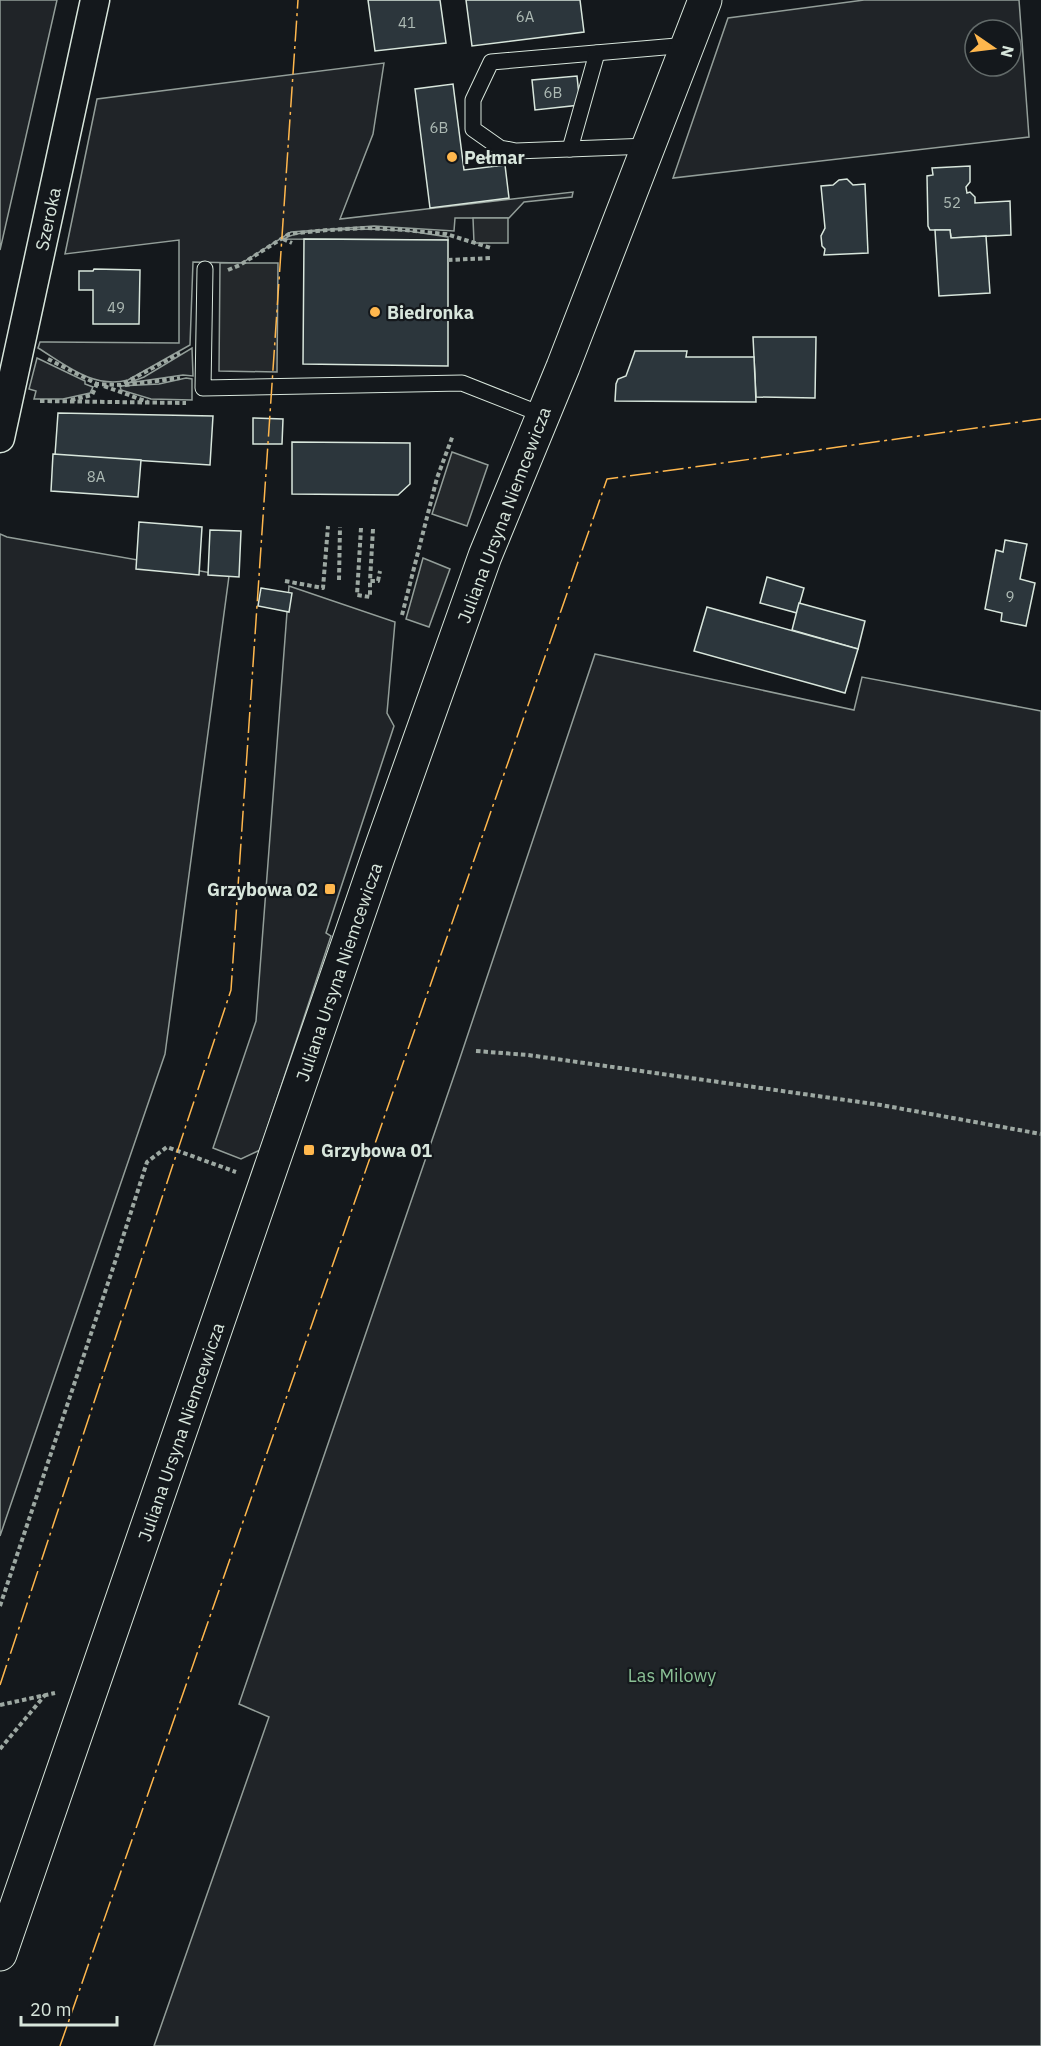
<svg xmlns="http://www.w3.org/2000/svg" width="1041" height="2046" font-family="'IBM Plex Sans',sans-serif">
	<rect width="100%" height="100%" fill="#14181c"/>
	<g fill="#202428" stroke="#939e99" stroke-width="1.5" fill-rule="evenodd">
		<polygon points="0,0 57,0 0,250"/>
		<path d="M864 0H1019L1029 137 673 178 728 18ZM975 30H1011V66H975Z"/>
		<path d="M384 63 373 134 340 219 573 192 572 197 524 202 509 218H455L454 231 374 226 291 232 242 263 193 262 190 345 128 380C93 389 66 365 38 348L40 342H48L179 343V240L65 254 97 99Z"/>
		<path d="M374 229 409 231 448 237V240L284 239C300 228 353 230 374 229Z"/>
		<polygon points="192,348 193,376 183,375 128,383 144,377"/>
		<polygon points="37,358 85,381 85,384 93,387 90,393 63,399 34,399 36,391 29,389"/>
		<polygon points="186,378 192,379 192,400 151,399 121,390 120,386 159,384"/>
		<polygon points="0,534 7,537 229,576 165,1054 0,1536"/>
		<polygon points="289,586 395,622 387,713 394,726 326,933 331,936 260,1150 241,1159 213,1148 256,1021"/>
		<polygon points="595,654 854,710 862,677 1041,711 1041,2046 154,2046 269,1717 239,1704 457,1067"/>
	</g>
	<g fill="#24282b" stroke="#939e99" stroke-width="1.5">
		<polygon points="473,218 508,218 508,243 474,243"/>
		<polygon points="220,263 278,263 277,372 219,371"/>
		<polygon points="452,452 488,465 467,526 432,514"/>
		<polygon points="423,558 450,569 429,627 406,619"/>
	</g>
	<g fill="#2c363c" stroke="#d8e6dc" stroke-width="1.5">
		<polygon points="368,0 440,0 446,43 375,51"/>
		<polygon points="466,0 580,0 584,32 472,46"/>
		<polygon points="577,76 580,105 535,110 532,80"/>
		<polygon points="453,84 464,170 505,165 509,198 430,208 415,89"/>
		<polygon points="970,166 970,182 966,187 967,193 970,192 975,197 975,203 1010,201 1011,235 951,238 950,230 930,230 928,226 927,176 933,175 932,168"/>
		<polygon points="847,179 853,185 865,184 868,253 824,255 825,249 822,246 821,236 825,228 821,186 833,185 839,180"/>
		<polygon points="935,230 950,230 951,238 986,236 990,293 939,296"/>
		<polygon points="304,239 448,240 448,366 303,364"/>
		<polygon points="94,269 140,270 139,324 93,324 93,290 79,290 79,271 93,271"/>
		<polygon points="753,337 816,337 815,398 756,397"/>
		<polygon points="635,351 687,351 686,357 754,357 756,402 615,401 616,384 618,379 626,376"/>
		<polygon points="58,413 213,416 210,465 55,455"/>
		<polygon points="253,418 283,419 282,444 253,444"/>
		<polygon points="292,442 410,443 410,484 398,495 292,494"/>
		<polygon points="53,454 141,460 138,497 51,491"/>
		<polygon points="139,522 202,527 199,575 136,569"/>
		<polygon points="210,530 241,531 239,577 208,575"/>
		<polygon points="1005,540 1027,544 1020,579 1035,583 1026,626 1001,621 1002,613 985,609 996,550 1003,552"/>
		<polygon points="767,577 804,588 797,613 760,603"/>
		<polygon points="261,588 292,593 289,612 258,606"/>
		<polygon points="799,603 865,621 858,649 792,630"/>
		<polygon points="707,607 858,649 845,693 694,651"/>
	</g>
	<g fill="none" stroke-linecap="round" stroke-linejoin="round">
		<defs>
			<g id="service">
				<polyline points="649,146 516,151 500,148 473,129 473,100 491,62 688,45"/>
				<polyline points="570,149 597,53"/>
				<polyline points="205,269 203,388 462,383 543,415"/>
			</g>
			<polyline id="minor" points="0,438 95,0"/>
			<polyline id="tertiary" points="0,1954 378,857 485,556 563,367 705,0"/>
		</defs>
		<use href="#service" stroke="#d8e6dc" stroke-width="17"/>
		<use href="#minor" stroke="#d8e6dc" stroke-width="31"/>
		<use href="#tertiary" stroke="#d8e6dc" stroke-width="35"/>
		<g stroke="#9da8a2" stroke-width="4" stroke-dasharray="4.5 3" stroke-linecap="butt">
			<polyline points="283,239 292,243"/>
			<polyline points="448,260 492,258"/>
			<polyline points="228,270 240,265 289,234 328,230 366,228 405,230 446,234 491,248"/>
			<polyline points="48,359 97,384 121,385 180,353"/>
			<polyline points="125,385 180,378"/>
			<polyline points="104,386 148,402"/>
			<polyline points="71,400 92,395 97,384"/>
			<polyline points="40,401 186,403"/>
			<polyline points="361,528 357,595 370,597 370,581"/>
			<polyline points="373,529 370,581 378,581 380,571"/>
			<polyline points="339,580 340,527"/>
			<polyline points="285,581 323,588 328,526"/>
			<polyline points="402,615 437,478 453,435"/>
			<polyline points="476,1051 528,1055 881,1105 1041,1134"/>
			<polyline points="0,1606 114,1265 147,1162 167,1147 236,1172"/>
			<polyline points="0,1705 55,1693"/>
			<polyline points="0,1749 45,1695"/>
		</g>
		<use href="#service" stroke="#14181c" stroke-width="15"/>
		<use href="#minor" stroke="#14181c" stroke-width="28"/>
		<use href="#tertiary" stroke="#14181c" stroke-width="33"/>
		<g stroke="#ffb74d" stroke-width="1.5" stroke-dasharray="21 4.5 3 4.5" stroke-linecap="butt">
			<polyline points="0,1685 231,990 298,0"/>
			<polyline points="60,2046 607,479 1041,419"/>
		</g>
	</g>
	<g fill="#ffb74d" stroke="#14181c" stroke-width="2">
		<circle cx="452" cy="157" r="6"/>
		<circle cx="375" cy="312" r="6"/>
		<rect x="324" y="883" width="12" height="12" rx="3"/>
		<rect x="303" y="1144" width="12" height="12" rx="3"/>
	</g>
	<g text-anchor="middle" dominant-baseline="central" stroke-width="4.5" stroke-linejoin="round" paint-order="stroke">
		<g font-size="15" fill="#adbab4">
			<text x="525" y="16">6A</text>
			<text x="407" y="22">41</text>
			<text x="553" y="92">6B</text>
			<text x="439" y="127">6B</text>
			<text x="952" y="202">52</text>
			<text x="116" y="307">49</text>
			<text x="96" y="476">8A</text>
			<text x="1010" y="596">9</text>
		</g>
		<g font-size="18" font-weight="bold" fill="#d8e6dc" stroke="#14181c" text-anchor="start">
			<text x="464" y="157">Pełmar</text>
			<text x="387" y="312">Biedronka</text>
			<text x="318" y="889" text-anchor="end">Grzybowa 02</text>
			<text x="321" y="1150">Grzybowa 01</text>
		</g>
		<g font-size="18" fill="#d8e6dc" stroke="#14181c">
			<text transform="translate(48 219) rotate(-78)">Szeroka</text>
			<text transform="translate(504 515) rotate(-69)">Juliana Ursyna Niemcewicza</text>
			<text transform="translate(339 972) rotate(-71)">Juliana Ursyna Niemcewicza</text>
			<text transform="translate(181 1432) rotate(-71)">Juliana Ursyna Niemcewicza</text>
		</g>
		<g font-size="18" fill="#8ac095" stroke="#14181c">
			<text x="672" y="1675">Las Milowy</text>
		</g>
	</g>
	<g transform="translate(993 48) rotate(104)"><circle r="28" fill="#14181c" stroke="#626a69" stroke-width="1.5"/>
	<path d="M0-4.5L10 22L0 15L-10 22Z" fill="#ffb74d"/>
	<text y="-9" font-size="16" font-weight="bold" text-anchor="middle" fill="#d8e6dc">N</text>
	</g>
	<path d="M21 2016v9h96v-9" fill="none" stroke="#d8e6dc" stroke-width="3"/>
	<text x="30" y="2016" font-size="18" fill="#d8e6dc" stroke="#14181c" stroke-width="4.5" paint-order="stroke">20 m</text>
</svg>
